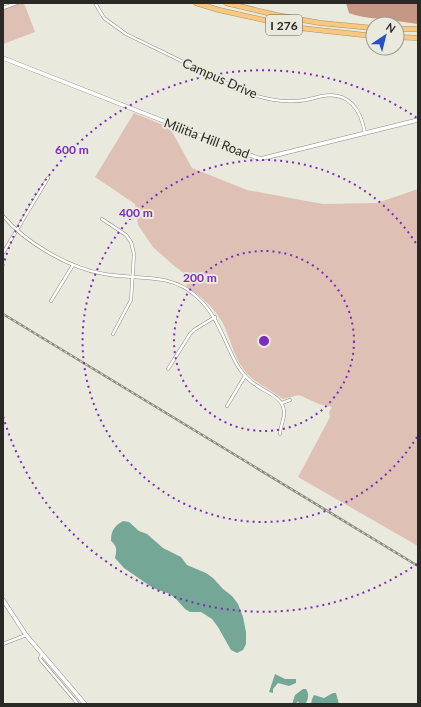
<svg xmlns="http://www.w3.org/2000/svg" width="421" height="707" font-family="Lato,sans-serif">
	<rect width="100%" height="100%" fill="#e9e9de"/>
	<g fill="#dec1b4">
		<polygon points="16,3 24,3 35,32 3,44 3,7"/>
		<path d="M134 113 170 128 192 168 247 190 323 204 377 203 418 189V546L298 477 330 417 329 412 332 407 319 404 299 395 283 399C271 389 254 383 244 370 233 356 230 335 221 320 212 305 199 295 186 286L190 278 172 264 153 247 138 225 135 204 95 177Z"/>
	</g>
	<path fill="#c49884" d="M346 3 363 4 418 3V24C408 23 399 21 390 20 376 18 362 18 349 13Z"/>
	<g fill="#75a796">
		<path d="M123 521 129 522 139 531 147 534 163 548 181 557 187 565 206 573 213 578 223 589 232 596 238 604 243 617 246 632V644L243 650 237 653 231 650 218 627 212 619 201 612H190L185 609 177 600 170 594 153 588 124 568 115 558C117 550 117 546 111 541 111 531 114 526 123 521Z"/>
		<polygon points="275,674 285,679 296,679 296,683 289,686 278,683 273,689 273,693 269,692"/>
		<path d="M303 689H306C309 693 309 700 305 704H299L298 701 296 704H292L295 695Z"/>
		<polygon points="333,693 336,693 339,704 311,704 312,699 314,695 324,698"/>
	</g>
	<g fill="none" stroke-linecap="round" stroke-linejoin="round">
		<defs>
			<g id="street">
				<path d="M95 3 104 18 126 34 247 93C262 98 279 102 295 101 305 101 313 98 322 96 349 91 361 110 365 133"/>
				<polyline points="3,8 17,3"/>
				<path d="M3 216C26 243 69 268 104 274 136 280 170 272 196 296 219 316 224 343 239 368 244 375 249 381 256 385 265 392 283 397 284 411 285 419 280 426 280 434"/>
				<polyline points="102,219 126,235 131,242 134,254 131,300 113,334"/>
				<polyline points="3,253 48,178"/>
				<polyline points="51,301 73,265"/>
				<polyline points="168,369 190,334 194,330 215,317"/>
				<polyline points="282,403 290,400"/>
				<polyline points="227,406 245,376"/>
				<polyline points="3,644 26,635"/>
				<polyline points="42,655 40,658 40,659 78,704"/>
			</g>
			<g id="secondary">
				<polyline points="3,58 260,159 418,120"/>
				<polyline points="3,600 26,635 85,704"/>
			</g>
			<g id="highway">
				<polyline points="196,3 219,10 300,28 373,36"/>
				<polyline points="226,3 276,15 320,23 373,28"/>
				<polyline points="397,29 418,29"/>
				<polyline points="397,37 418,38"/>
			</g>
		</defs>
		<use href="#street" stroke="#8b8b82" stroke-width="3.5"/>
		<use href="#secondary" stroke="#8b8b82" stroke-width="4.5"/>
		<use href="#highway" stroke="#af9060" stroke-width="5.5"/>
		<use href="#street" stroke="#fff" stroke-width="2.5"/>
		<use href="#secondary" stroke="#fff" stroke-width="3.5"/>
		<use href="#highway" stroke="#f7c880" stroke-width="4.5"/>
		<defs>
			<polyline id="rail" points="3,314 418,566"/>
		</defs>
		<use href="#rail" stroke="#898981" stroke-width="2.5"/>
		<use href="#rail" stroke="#e9e9de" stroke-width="1" stroke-dasharray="3" stroke-linecap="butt"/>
	</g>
	<g fill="none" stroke="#7b2cbf" stroke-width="2" stroke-dasharray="2 4">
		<circle cx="264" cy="341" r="90"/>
		<path d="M417 437A181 181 0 1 1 417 245"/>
		<path d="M417 564A271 271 0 0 1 3 416M3 266A271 271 0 0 1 417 118"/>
	</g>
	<g text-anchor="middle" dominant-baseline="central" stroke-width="4" stroke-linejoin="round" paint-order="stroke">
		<rect fill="#e9e9de" stroke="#63635c" stroke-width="1" x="266" y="15" width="36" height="20" rx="3"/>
		<g font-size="12" font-weight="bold" fill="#292925">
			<text x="284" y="25">I 276</text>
		</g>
		<g font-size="13" fill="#292925" stroke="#e9e9de">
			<text transform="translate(220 78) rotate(24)">Campus Drive</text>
			<text transform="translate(207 138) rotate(21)">Militia Hill Road</text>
		</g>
	</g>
	<circle cx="264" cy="341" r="6" fill="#7b2cbf" stroke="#e9e9de" stroke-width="2"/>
	<g font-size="12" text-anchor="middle" font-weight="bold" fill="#7b2cbf" stroke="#e9e9de" stroke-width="4" stroke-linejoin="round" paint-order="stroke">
		<text x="72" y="154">600 m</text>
		<text x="136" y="217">400 m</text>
		<text x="200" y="282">200 m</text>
	</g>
	<rect width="421" height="707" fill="none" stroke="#292925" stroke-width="8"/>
	<g transform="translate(385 36) rotate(35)"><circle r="19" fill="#e9e9de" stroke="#9c9c94"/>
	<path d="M0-3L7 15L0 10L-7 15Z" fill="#2952c0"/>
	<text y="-6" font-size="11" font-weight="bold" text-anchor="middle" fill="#292925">N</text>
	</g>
</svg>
